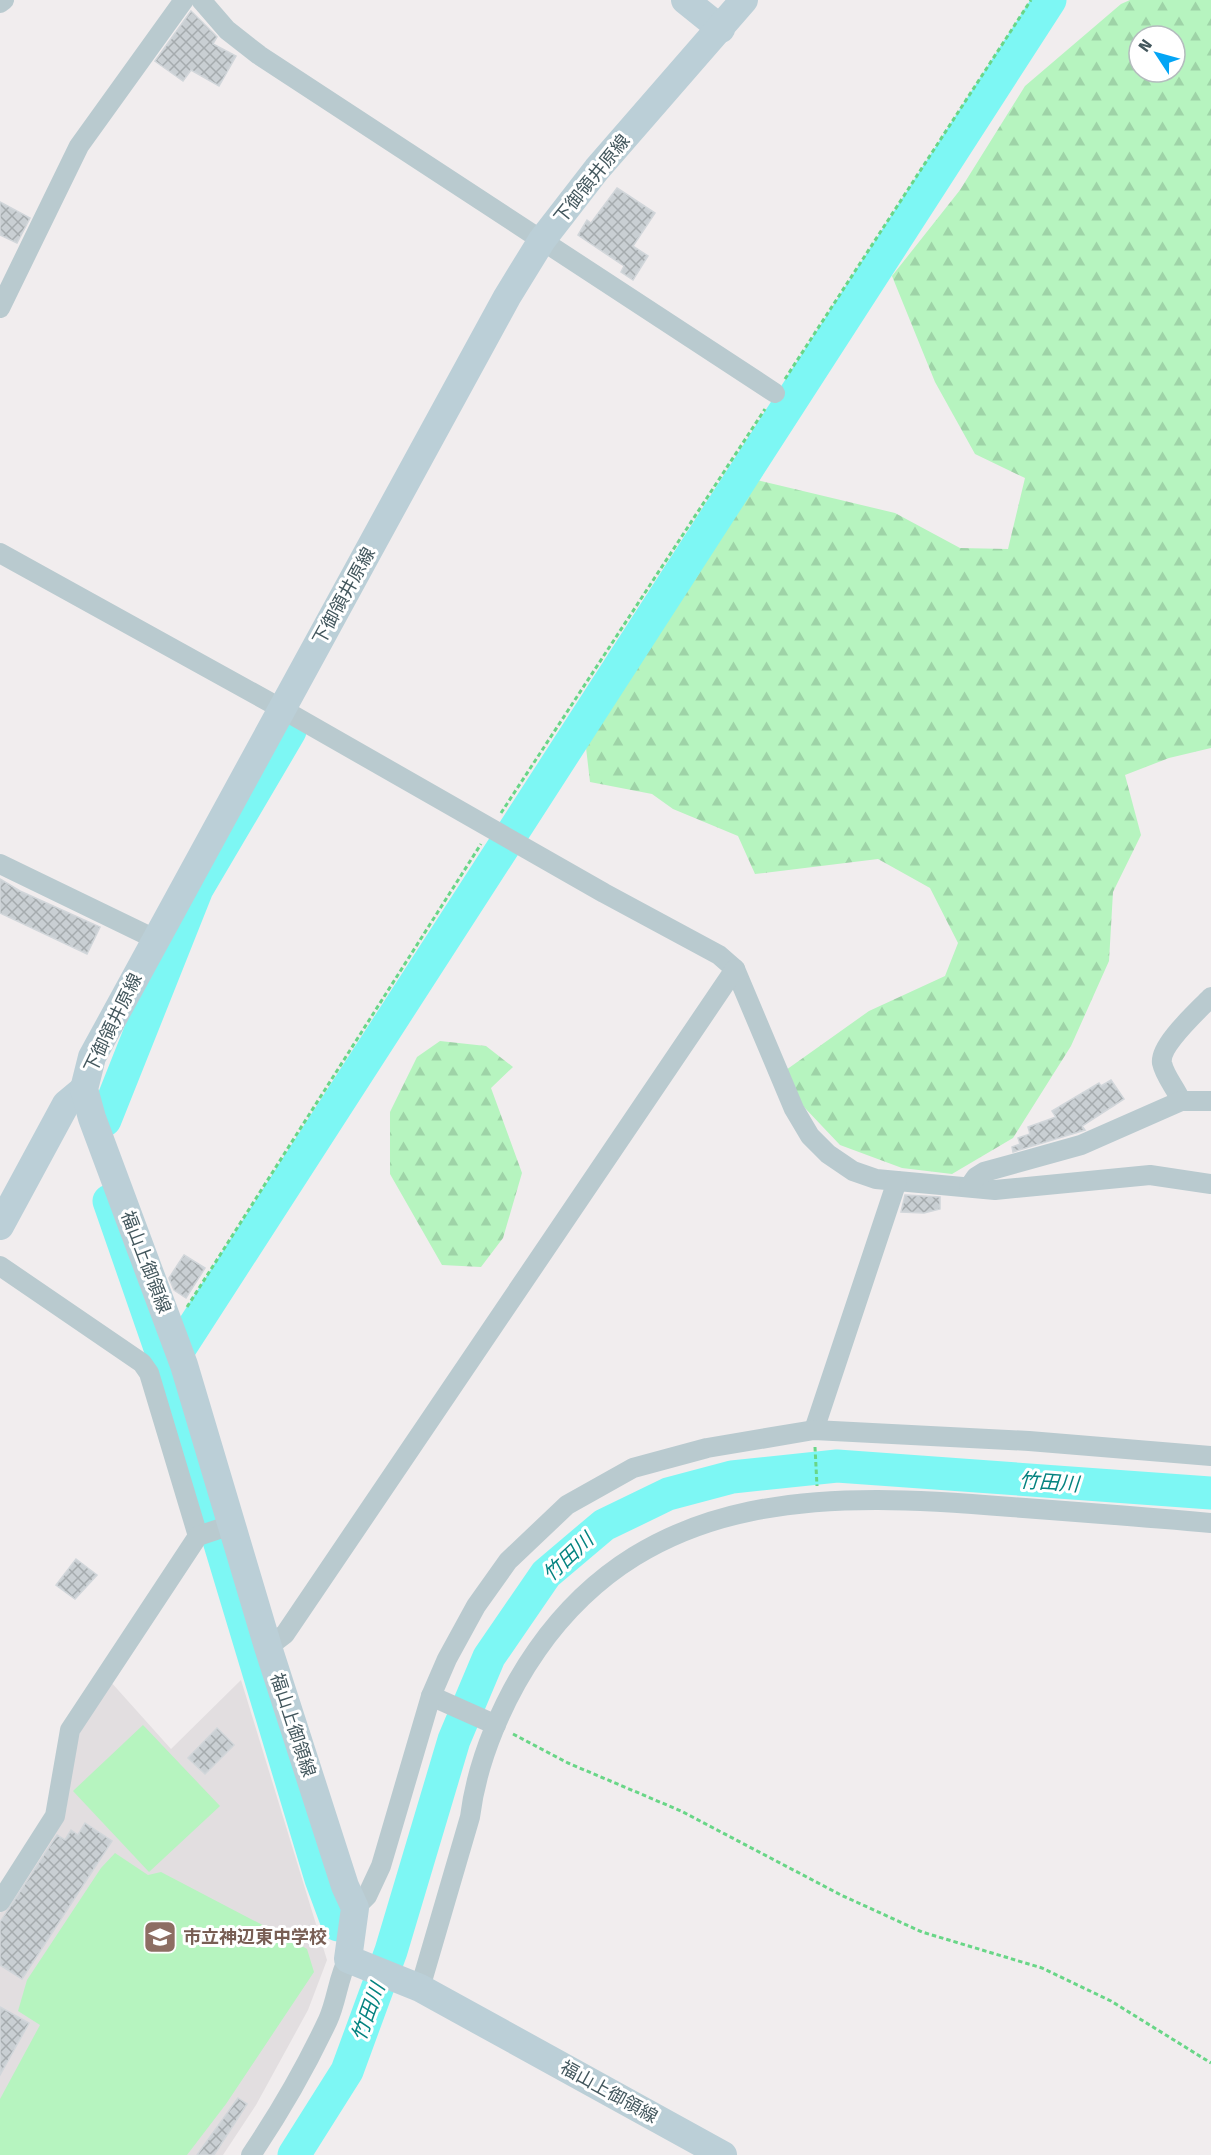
<svg xmlns="http://www.w3.org/2000/svg" width="1211" height="2155" font-family="'Fira Sans','Noto Sans JP',sans-serif">
	<defs>
		<pattern id="forest-firs" width="22" height="20" patternUnits="userSpaceOnUse" patternTransform="scale(1.5)"><rect width="22" height="20" fill="#b6f4bf"/><path d="M5 1l3.5 6h-7zM16 11l3.5 6h-7z" fill="#9ed3a7"/></pattern>
		<pattern id="building-cross-hatch" width="8" height="8" patternUnits="userSpaceOnUse" patternTransform="scale(1.5)"><rect width="8" height="8" fill="#c9cfd3"/><path d="M0 0l8 8M0 8l8-8" fill="none" stroke="#a5abae"/></pattern>
	</defs>
	<rect width="100%" height="100%" fill="#f1edee"/>
	<polygon fill="#e2dee0" points="241,1680 327,1960 308,2010 256,2105 223,2155 0,2155 0,1913 66,1810 77,1732 110,1681 171,1749"/>
	<g fill="url(#forest-firs)" fill-rule="evenodd">
		<path d="M1130 0H1211V748L1169 758 1125 775 1141 835 1113 892 1109 961 1071 1046 1013 1138 952 1174 902 1168 840 1145 803 1106 786 1070 869 1011 945 976 958 943 930 888 878 859 755 874 738 836 673 809 652 794 590 782 585 739 753 479 895 513 960 548 1008 549 1025 478 975 454 935 382 892 276 960 190 1025 86 1121 4ZM1139 36H1175V72H1139Z"/>
		<polygon points="440,1041 486,1046 513,1067 491,1088 522,1173 503,1238 481,1267 442,1265 390,1174 390,1112 417,1057"/>
	</g>
	<g fill="#b6f4bf">
		<polygon points="143,1725 220,1806 149,1872 73,1791"/>
		<polygon points="115,1853 148,1875 161,1872 293,1941 307,1949 314,1972 226,2104 187,2155 0,2155 0,2099 40,2025 18,2011 27,1980 101,1868"/>
	</g>
	<g fill="none" stroke-linecap="round" stroke-linejoin="round">
		<g stroke="#7df7f4" stroke-width="33">
			<polyline points="105,1120 197,889 290,731"/>
			<polyline points="109,1201 167,1368 321,1879 338,1925"/>
			<polyline points="167,1368 1050,0"/>
			<polyline points="294,2155 347,2071 391,1951 454,1740 489,1657 546,1574 604,1525 668,1494 732,1477 837,1466 1211,1493"/>
		</g>
	</g>
	<g fill="url(#building-cross-hatch)" stroke="#d1d6da" stroke-width="1.5">
		<polygon points="191,11 217,37 213,44 236,56 219,86 191,70 183,81 155,61"/>
		<polygon points="617,188 655,213 633,246 648,256 633,280 621,272 624,266 578,235 587,220 591,223"/>
		<polygon points="0,202 30,218 17,243 0,235"/>
		<polygon points="0,879 20,891 100,927 87,954 0,913"/>
		<polygon points="1111,1080 1124,1099 1082,1126 1085,1130 1013,1152 1012,1147 1020,1144 1018,1138 1030,1134 1028,1127 1056,1117 1052,1111 1099,1083 1101,1086"/>
		<polygon points="905,1195 940,1197 940,1209 924,1213 901,1212"/>
		<polygon points="184,1255 205,1268 186,1298 174,1290 169,1278"/>
		<polygon points="76,1559 97,1575 75,1599 56,1585"/>
		<polygon points="217,1728 234,1745 205,1774 188,1758"/>
		<polygon points="85,1823 112,1841 22,1979 0,1965 0,1922 57,1835 65,1840 71,1830 78,1835"/>
		<polygon points="0,2007 29,2023 0,2075"/>
		<polygon points="238,2098 247,2104 214,2155 197,2155"/>
	</g>
	<g fill="none" stroke-linecap="round" stroke-linejoin="round">
		<g stroke="#69d687" stroke-width="3" stroke-dasharray="4.5 3" stroke-linecap="butt">
			<polyline points="785,379 1031,0"/>
			<polyline points="501,813 765,409"/>
			<polyline points="187,1307 481,844"/>
			<polyline points="815,1447 817,1486"/>
			<polyline points="513,1734 568,1763 681,1811 841,1895 922,1932 1042,1968 1111,2001 1211,2063"/>
		</g>
		<g stroke="#b9cacf" stroke-width="20">
			<polyline points="201,0 227,30 259,55 775,393"/>
			<polyline points="0,3 4,0"/>
			<polyline points="0,308 79,146 184,0"/>
			<polyline points="0,553 282,709 604,893 719,955 735,969 794,1109 810,1136 828,1154 853,1171 876,1179 995,1190 1150,1175 1211,1184"/>
			<polyline points="0,864 155,939"/>
			<path d="M1181 1101C1176 1088 1165 1077 1162 1063 1159 1045 1199 1010 1211 997"/>
			<polyline points="969,1187 976,1177 984,1172 1081,1145 1181,1101 1211,1101"/>
			<polyline points="0,1266 142,1363 149,1373 198,1536"/>
			<polyline points="814,1430 897,1181"/>
			<polyline points="268,1647 285,1634 735,969"/>
			<polyline points="431,1696 496,1725"/>
			<polyline points="0,1902 55,1816 70,1730 198,1536 234,1524"/>
			<polyline points="355,1908 367,1896 381,1866 431,1696 447,1659 476,1606 508,1561 567,1505 633,1468 707,1448 814,1430 1029,1441 1211,1456"/>
			<path d="M420 1988 470 1817C477 1760 504 1697 537 1650 652 1486 833 1492 1011 1507 1078 1512 1144 1517 1211 1523"/>
			<path d="M251 2155C280 2112 306 2067 328 2020 337 2000 338 1978 348 1959"/>
		</g>
		<g stroke="#bbcfd7" stroke-width="28">
			<polyline points="685,0 721,29"/>
			<polyline points="0,1226 66,1104 84,1089"/>
			<polyline points="723,2155 420,1988 348,1959 355,1908 345,1886 268,1647 184,1365 92,1118 84,1089 92,1057 507,297 542,240 597,169 744,0"/>
		</g>
	</g>
	<defs>
		<symbol id="school-square" viewBox="-11 -11 22 22"><rect x="-9" y="-9" width="18" height="18" rx="4" fill="#8d6e63" stroke="#fff"/><path d="M0-5L7-2L0 1L-7-2ZM-4 1L0 2.5L4 1V4Q0 6-4 4Z" fill="#fff"/></symbol>
	</defs>
	<g fill-rule="evenodd">
		<use href="#school-square" x="141" y="1918" width="38" height="38"/>
	</g>
	<g text-anchor="middle" dominant-baseline="central" stroke-width="6" stroke-linejoin="round" paint-order="stroke">
		<g font-size="18" fill="#43575d" stroke="#fff">
			<text transform="translate(592 179) rotate(-51)">下御領井原線</text>
			<text transform="translate(344 596) rotate(-61)">下御領井原線</text>
			<text transform="translate(113 1023) rotate(-64)">下御領井原線</text>
			<text transform="translate(146 1262) rotate(69)">福山上御領線</text>
			<text transform="translate(293 1725) rotate(72)">福山上御領線</text>
			<text transform="translate(609 2092) rotate(29)">福山上御領線</text>
		</g>
		<g font-size="18" font-weight="bold" fill="#785e54" stroke="#fff" text-anchor="start">
			<text x="183" y="1937">市立神辺東中学校</text>
		</g>
		<g font-size="20" font-style="italic" fill="#058380" stroke="#fff">
			<text transform="translate(1049 1482) rotate(4)">竹田川</text>
			<text transform="translate(568 1557) rotate(-43)">竹田川</text>
			<text transform="translate(368 2012) rotate(-70)">竹田川</text>
		</g>
	</g>
	<g transform="translate(1157 54) rotate(306)"><circle r="28" fill="#ffffff" stroke="#b4bcbe" stroke-width="1.5"/>
	<path d="M0-4.5L10 22L0 15L-10 22Z" fill="#03a5f5"/>
	<text y="-9" font-size="16" font-weight="bold" text-anchor="middle" fill="#43575d">N</text>
	</g>
</svg>
